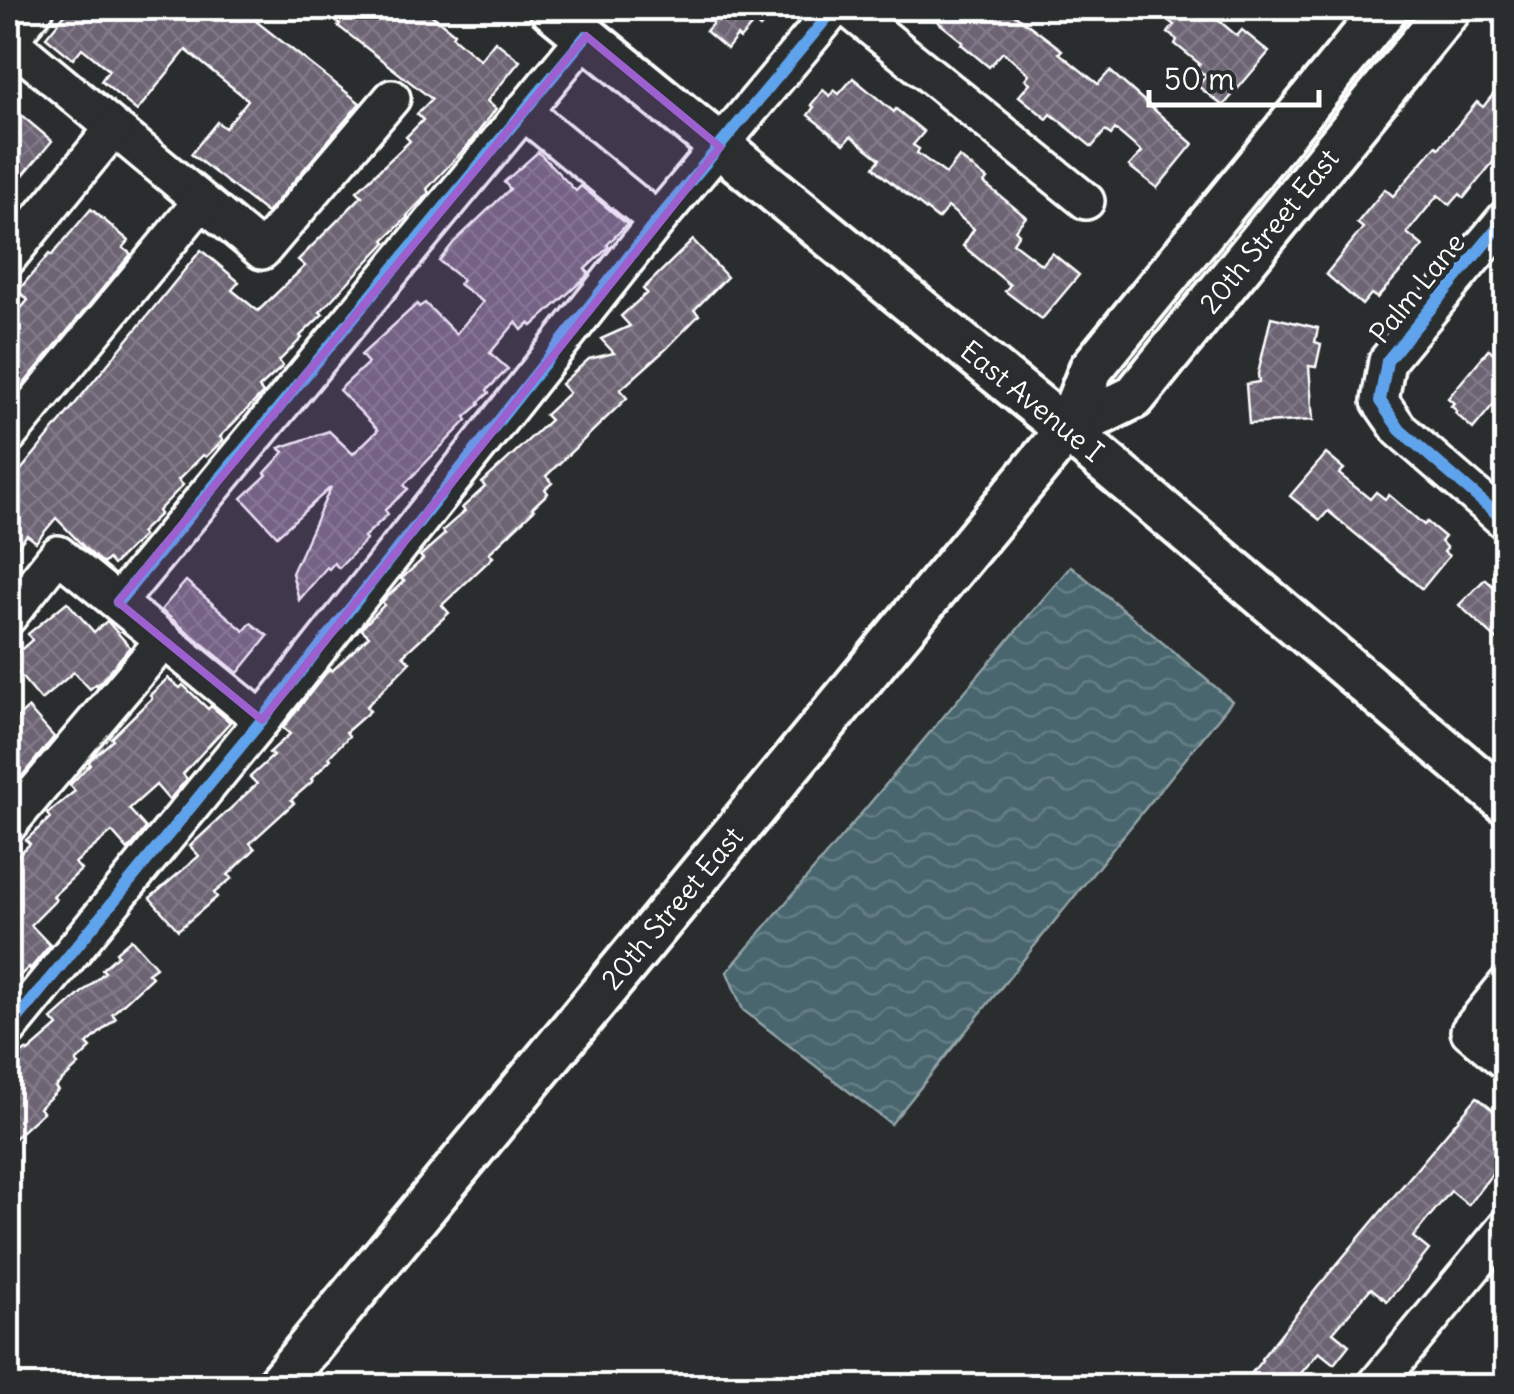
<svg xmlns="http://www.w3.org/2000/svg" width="1514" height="1394" font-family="Delius,sans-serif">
	<defs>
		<pattern id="water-waves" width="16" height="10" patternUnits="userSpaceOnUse" patternTransform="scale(2.5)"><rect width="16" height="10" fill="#4a666e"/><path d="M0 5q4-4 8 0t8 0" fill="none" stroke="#657d84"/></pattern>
		<pattern id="building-cross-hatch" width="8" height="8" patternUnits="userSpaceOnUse" patternTransform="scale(2.5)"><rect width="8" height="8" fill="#6c6373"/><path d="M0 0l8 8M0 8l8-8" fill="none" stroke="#827a88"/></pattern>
	</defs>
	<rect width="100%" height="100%" fill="#2a2d2e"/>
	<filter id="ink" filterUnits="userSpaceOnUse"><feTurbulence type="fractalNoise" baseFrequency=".01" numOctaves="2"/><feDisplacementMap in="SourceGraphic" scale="20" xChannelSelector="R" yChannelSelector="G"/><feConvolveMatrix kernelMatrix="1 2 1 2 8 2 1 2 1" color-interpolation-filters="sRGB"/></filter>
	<g filter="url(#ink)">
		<polygon fill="url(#water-waves)" stroke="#92a3a8" stroke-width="2.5" points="1071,566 1232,701 891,1124 743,1010 727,972"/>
		<g fill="url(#building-cross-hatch)" stroke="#fff" stroke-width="2.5">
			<polygon points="70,8 244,8 259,20 257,22 360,103 267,213 191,154 217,122 225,128 248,100 186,50 137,111 101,81 109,70 82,48 73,59 46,37"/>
			<polygon points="320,8 423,8 454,33 452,36 480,60 495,41 520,61 487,101 496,109 468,145 427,189 429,193 407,216 408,217 384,240 386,242 320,312 323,314 300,336 302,338 279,361 283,366 259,388 263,393 220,437 223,440 206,457 203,455 178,480 183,485 158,511 160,514 140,533 143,536 113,565 108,559 103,564 88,551 56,518 36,542 27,535 8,558 8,486 201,250 239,282 232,290 258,311 305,266 298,260 362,196 357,191 410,141 406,137 423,120 417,114 432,99 338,26 340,24"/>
			<polygon points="693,8 777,8 760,28 754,23 740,39 737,36 727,49 706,31 713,23"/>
			<polygon points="921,8 964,8 981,21 993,8 1006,8 1062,50 1059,53 1098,84 1110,71 1193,144 1157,188 1129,166 1142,152 1115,129 1111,135 1105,131 1092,147 1051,114 1047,119 1019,96 1030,83 1025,79 1029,74 1003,52 989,67 961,44 963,42"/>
			<polygon points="1153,8 1204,8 1237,36 1242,30 1269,52 1223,106 1198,86 1206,76 1196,68 1200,64 1175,44 1177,40 1168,33 1174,25"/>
			<polygon points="853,78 894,112 896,109 924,132 913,145 919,149 917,153 946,174 959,157 987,179 984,183 1026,217 1015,230 1019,234 1013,243 1042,265 1052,253 1079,275 1042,319 1005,291 1010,285 963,246 974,229 948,207 938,219 883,176 874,167 880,159 851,136 844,144 808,115 814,107 811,105 823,90 830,96 834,90 839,94"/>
			<polygon points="1506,78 1506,146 1464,198 1460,194 1450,205 1438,195 1407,233 1423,246 1377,298 1371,294 1362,305 1326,274 1363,228 1357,223 1385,189 1393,196 1436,146 1439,148 1477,102 1483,107"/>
			<polygon points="8,104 52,141 19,180 8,171"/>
			<polygon points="538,152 576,191 581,186 627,224 607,245 609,247 585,269 589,273 585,278 532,326 529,323 522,330 516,322 490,353 508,369 487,390 489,393 479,402 480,404 465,417 467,420 404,485 408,489 385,510 388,514 364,537 366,540 339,568 334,563 329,569 327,567 299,600 292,573 331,487 277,536 242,498 267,475 265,473 284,452 279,448 329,431 353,454 378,430 339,390 368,363 361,355 417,304 419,307 425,303 456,334 483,302 459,284 463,280 439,261 454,242 510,189 504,182"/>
			<polygon points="91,209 129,241 123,248 131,254 8,403 8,324 28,300 18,291 49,254 51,256"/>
			<polygon points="693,240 727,277 694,310 699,315 666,349 620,390 627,398 546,476 552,483 545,489 548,493 532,508 534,510 489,553 493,557 442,605 449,613 403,655 410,662 366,707 370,711 346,732 349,736 329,757 331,759 311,779 313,781 291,800 294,803 250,843 255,849 228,875 232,878 214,893 217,897 178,930 150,898 199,856 190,846 257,784 250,777 273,756 269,753 290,734 283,728 326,673 330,669 332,671 369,636 361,629 384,605 382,602 386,598 404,581 401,579 423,559 420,556 445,534 442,531 465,511 462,508 485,487 482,483 550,420 545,415 569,393 561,384 589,359 614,353 601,339 630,326 621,316 647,293 643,289"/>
			<polygon points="1271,317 1318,328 1315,342 1321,344 1316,367 1309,366 1313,420 1249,424 1246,384 1259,382 1258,374"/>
			<polygon points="1489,349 1506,364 1506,389 1473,429 1455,413 1457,411 1451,406 1454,403 1448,398"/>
			<polygon points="1326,454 1344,469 1339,474 1370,499 1376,492 1385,499 1389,495 1424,525 1427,522 1445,537 1441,542 1447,548 1444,552 1449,556 1422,589 1328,511 1320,520 1290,496"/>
			<polygon points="1506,575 1506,648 1459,605 1485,579 1495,588"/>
			<polygon points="186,581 244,631 251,623 268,636 238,673 161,610"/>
			<polygon points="67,602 94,632 107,621 130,647 97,686 96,684 90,689 74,672 41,700 8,661 32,640 28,634"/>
			<polygon points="168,678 180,688 183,685 208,709 211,706 230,722 183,774 187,779 169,800 156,785 129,809 146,828 128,850 112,832 75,863 81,870 53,896 56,900 31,925 50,945 30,969 29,967 8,987 8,864 30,844 26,840 50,818 47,814 75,791 70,785 90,764 89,762 91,759 113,740 111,738 152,698 150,695"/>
			<polygon points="28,708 54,737 8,793 8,726"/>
			<polygon points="131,939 156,967 148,973 152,977 112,1014 116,1018 87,1044 91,1048 76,1062 79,1065 55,1087 58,1090 39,1108 43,1112 8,1144 8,1066 22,1053 26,1050 28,1052 58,1026 52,1019 105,972 102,969 118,955 116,952"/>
			<polygon points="1477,1097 1506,1121 1493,1141 1506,1152 1506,1156 1468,1205 1451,1191 1435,1210 1413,1237 1429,1250 1403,1283 1387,1301 1371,1288 1333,1332 1349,1345 1334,1364 1319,1352 1290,1386 1261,1386 1249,1376 1262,1360 1261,1359 1317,1288"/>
		</g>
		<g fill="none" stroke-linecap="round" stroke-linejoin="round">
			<defs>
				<g id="minor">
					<polyline points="847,8 1086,201"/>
					<polyline points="8,40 262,251 392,98"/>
					<polyline points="8,41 36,8"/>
					<polyline points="523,111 657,221"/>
					<polyline points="1506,218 1387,361 1380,401 1400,430 1506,522"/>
					<polyline points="8,258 113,129"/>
					<polyline points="8,436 201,202"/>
					<polyline points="118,602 586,36"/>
					<polyline points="8,617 58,554 262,720"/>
					<polyline points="8,825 164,640"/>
					<polyline points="1506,985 1469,1031 1506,1062"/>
					<polyline points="8,1030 262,720 657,221 835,8"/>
					<polyline points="1375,1386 1506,1227"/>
				</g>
				<g id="major">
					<polyline points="551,8 1067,430 1506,802"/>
					<polyline points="1067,430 1134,397 1450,8"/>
					<polyline points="277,1386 1067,430 1091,369 1386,8"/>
				</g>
			</defs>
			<use href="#minor" stroke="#fff" stroke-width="42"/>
			<use href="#major" stroke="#fff" stroke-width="50"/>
			<use href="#minor" stroke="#2a2d2e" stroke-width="35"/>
			<use href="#major" stroke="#2a2d2e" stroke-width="42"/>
			<defs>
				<g id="cycleway">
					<polyline points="1506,218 1387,361 1380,401 1400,430 1506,522"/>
					<polyline points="118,602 586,36"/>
					<polyline points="8,1030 262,720 657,221 835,8"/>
				</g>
			</defs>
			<use href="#cycleway" stroke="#2a2d2e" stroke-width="19"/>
			<use href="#cycleway" stroke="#60a3ed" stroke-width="12"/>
		</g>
	</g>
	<path fill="#9c61cf" fill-opacity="0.2" stroke="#9c61cf" stroke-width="8" stroke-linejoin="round" d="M586 36 720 147 262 720 118 602Z"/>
	<g text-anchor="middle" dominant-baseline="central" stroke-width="10" stroke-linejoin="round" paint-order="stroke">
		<g font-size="28" fill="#fff" stroke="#2a2d2e">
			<text transform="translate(1269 231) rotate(-51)">20th Street East</text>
			<text transform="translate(1417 288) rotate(-51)">Palm Lane</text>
			<text transform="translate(1032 401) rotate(39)">East Avenue I</text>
			<text transform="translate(672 908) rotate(-50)">20th Street East</text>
		</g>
	</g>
	<rect width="1514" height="1394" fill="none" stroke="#2a2d2e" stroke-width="40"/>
	<rect x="20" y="20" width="1474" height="1354" fill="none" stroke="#fff" stroke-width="4" filter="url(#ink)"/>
	<path d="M1149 90v15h170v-15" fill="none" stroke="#ffffff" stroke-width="5"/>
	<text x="1164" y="90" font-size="30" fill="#ffffff" stroke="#2a2d2e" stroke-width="8" paint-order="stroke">50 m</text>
</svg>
